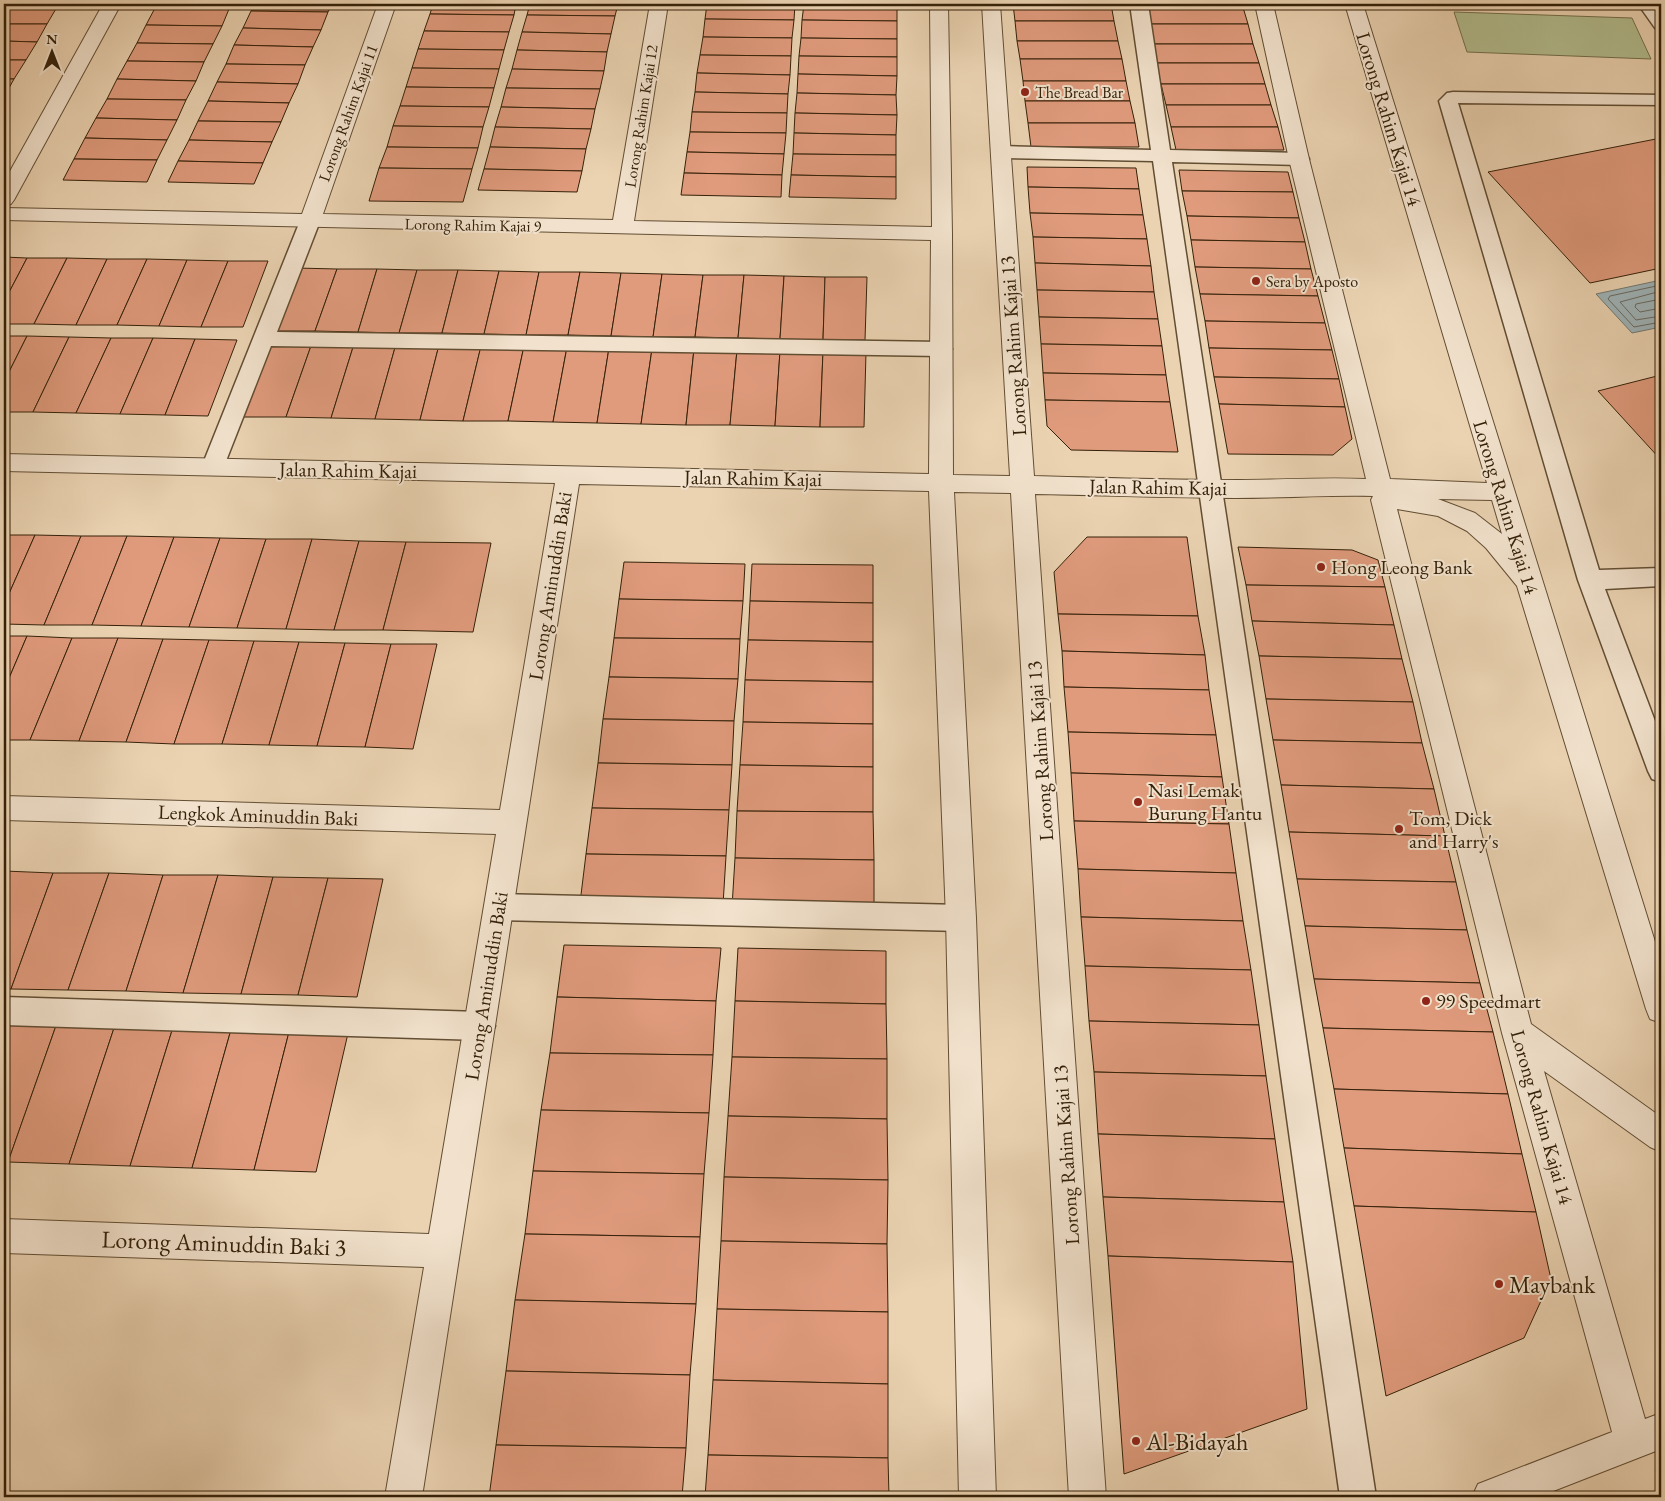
<svg xmlns="http://www.w3.org/2000/svg" width="1665" height="1501" font-family="'EB Garamond',serif">
	<rect width="100%" height="100%" fill="#ebd3b2"/>
	<filter id="stains"><feTurbulence type="fractalNoise" baseFrequency=".004" numOctaves="4"/><feColorMatrix values="0 0 0 0 .2 0 0 0 0 .09 0 0 0 0 .02 0 0 0 .5 -.17"/></filter>
	<radialGradient id="worn" r=".72"><stop offset=".6" stop-color="#630" stop-opacity="0"/><stop offset="1" stop-color="#630" stop-opacity=".3"/></radialGradient>
	<polygon fill="#b3bd8f" stroke="#746f4c" points="1454,12 1632,18 1651,59 1467,52"/>
	<polygon fill="#9fb4b9" stroke="#747973" points="1661,280 1661,327 1632,333 1596,294"/>
	<g fill="none" stroke-linecap="round" stroke-linejoin="round">
		<g stroke="#6a6a61" stroke-width="1">
			<polyline points="1661,285 1610,296 1608,299 1634,327 1661,322"/>
			<polyline points="1661,291 1620,302 1636,320 1661,316"/>
			<polyline points="1661,299 1636,304 1635,307 1640,312 1661,308"/>
		</g>
	</g>
	<g fill="#e09b7d" stroke="#342109">
		<polygon points="4,4 59,4 57,7 4,6"/>
		<polygon points="157,4 232,4 229,9 155,8"/>
		<polygon points="255,4 332,4 328,12 251,11"/>
		<polygon points="433,4 516,4 514,15 430,14"/>
		<polygon points="530,4 618,4 615,16 527,15"/>
		<polygon points="707,4 795,4 794,20 705,19"/>
		<polygon points="804,4 897,4 897,21 802,20"/>
		<polygon points="1013,4 1111,4 1114,21 1015,21"/>
		<polygon points="1144,4 1242,4 1248,24 1148,24"/>
		<polygon points="4,6 57,7 47,24 4,24"/>
		<polygon points="155,8 229,9 222,26 146,25"/>
		<polygon points="251,11 328,12 321,30 243,28"/>
		<polygon points="430,14 514,15 509,32 424,31"/>
		<polygon points="527,15 615,16 611,34 522,32"/>
		<polygon points="705,19 794,20 792,38 703,37"/>
		<polygon points="802,20 897,21 897,39 801,38"/>
		<polygon points="1015,21 1114,21 1118,41 1017,41"/>
		<polygon points="4,24 47,24 37,42 4,41"/>
		<polygon points="1148,24 1248,24 1253,44 1152,44"/>
		<polygon points="146,25 222,26 213,44 137,43"/>
		<polygon points="243,28 321,30 313,47 234,45"/>
		<polygon points="424,31 509,32 504,50 418,49"/>
		<polygon points="522,32 611,34 607,52 517,50"/>
		<polygon points="703,37 792,38 791,56 700,55"/>
		<polygon points="801,38 897,39 897,57 799,56"/>
		<polygon points="4,41 37,42 26,60 4,60"/>
		<polygon points="1017,41 1118,41 1122,59 1020,59"/>
		<polygon points="137,43 213,44 204,62 127,61"/>
		<polygon points="1152,44 1253,44 1259,63 1156,63"/>
		<polygon points="234,45 313,47 305,65 226,64"/>
		<polygon points="418,49 504,50 499,69 412,68"/>
		<polygon points="517,50 607,52 604,71 512,69"/>
		<polygon points="700,55 791,56 790,75 697,73"/>
		<polygon points="799,56 897,57 897,76 798,74"/>
		<polygon points="1020,59 1122,59 1126,81 1023,81"/>
		<polygon points="4,60 26,60 14,79 4,79"/>
		<polygon points="127,61 204,62 196,81 117,79"/>
		<polygon points="1156,63 1259,63 1265,84 1161,84"/>
		<polygon points="226,64 305,65 298,84 217,82"/>
		<polygon points="412,68 499,69 494,88 406,87"/>
		<polygon points="512,69 604,71 600,89 506,88"/>
		<polygon points="697,73 790,75 788,94 695,92"/>
		<polygon points="798,74 897,76 896,95 797,93"/>
		<polygon points="4,79 14,79 4,97"/>
		<polygon points="117,79 196,81 186,100 107,99"/>
		<polygon points="1023,81 1126,81 1130,101 1025,101"/>
		<polygon points="217,82 298,84 289,103 208,101"/>
		<polygon points="1161,84 1265,84 1271,105 1166,105"/>
		<polygon points="406,87 494,88 489,107 400,106"/>
		<polygon points="506,88 600,89 595,109 501,107"/>
		<polygon points="695,92 788,94 787,113 692,112"/>
		<polygon points="797,93 896,95 897,115 795,113"/>
		<polygon points="107,99 186,100 177,120 96,118"/>
		<polygon points="208,101 289,103 281,122 198,121"/>
		<polygon points="1025,101 1130,101 1135,123 1028,123"/>
		<polygon points="1166,105 1271,105 1278,127 1171,127"/>
		<polygon points="400,106 489,107 483,127 393,126"/>
		<polygon points="501,107 595,109 591,129 495,127"/>
		<polygon points="692,112 787,113 786,133 690,132"/>
		<polygon points="795,113 897,115 896,135 794,133"/>
		<polygon points="96,118 177,120 167,140 85,138"/>
		<polygon points="198,121 281,122 272,142 189,140"/>
		<polygon points="1028,123 1135,123 1139,147 1031,147"/>
		<polygon points="393,126 483,127 478,148 387,147"/>
		<polygon points="495,127 591,129 586,149 490,147"/>
		<polygon points="1171,127 1278,127 1284,150 1176,150"/>
		<polygon points="690,132 786,133 784,154 687,152"/>
		<polygon points="794,133 896,135 896,155 793,154"/>
		<polygon points="85,138 167,140 157,160 74,159"/>
		<polygon points="1661,138 1661,268 1590,283 1488,172"/>
		<polygon points="189,140 272,142 263,163 178,161"/>
		<polygon points="387,147 478,148 472,169 379,168"/>
		<polygon points="490,147 586,149 582,171 484,169"/>
		<polygon points="687,152 784,154 782,175 684,173"/>
		<polygon points="793,154 896,155 896,177 791,175"/>
		<polygon points="74,159 157,160 147,182 63,180"/>
		<polygon points="178,161 263,163 254,184 168,182"/>
		<polygon points="1027,167 1136,168 1139,189 1028,187"/>
		<polygon points="379,168 472,169 463,202 369,201"/>
		<polygon points="484,169 582,171 577,192 478,190"/>
		<polygon points="1179,170 1288,172 1293,192 1182,191"/>
		<polygon points="684,173 782,175 781,197 681,195"/>
		<polygon points="791,175 896,177 896,199 789,197"/>
		<polygon points="1028,187 1139,189 1143,215 1030,213"/>
		<polygon points="1182,191 1293,192 1299,218 1187,216"/>
		<polygon points="1030,213 1143,215 1147,239 1033,237"/>
		<polygon points="1187,216 1299,218 1305,242 1191,240"/>
		<polygon points="1033,237 1147,239 1151,266 1035,263"/>
		<polygon points="1191,240 1305,242 1311,269 1195,267"/>
		<polygon points="4,257 27,258 4,302"/>
		<polygon points="27,258 67,258 34,324 4,324 4,302"/>
		<polygon points="67,258 107,259 76,325 34,324"/>
		<polygon points="107,259 147,259 117,325 76,325"/>
		<polygon points="147,259 187,260 159,326 117,325"/>
		<polygon points="187,260 228,261 201,327 159,326"/>
		<polygon points="228,261 268,261 243,327 201,327"/>
		<polygon points="1035,263 1151,266 1154,292 1037,290"/>
		<polygon points="1195,267 1311,269 1318,296 1200,294"/>
		<polygon points="296,268 337,269 315,331 273,331"/>
		<polygon points="337,269 377,269 358,332 315,331"/>
		<polygon points="377,269 417,270 399,333 358,332"/>
		<polygon points="417,270 458,270 442,333 399,333"/>
		<polygon points="458,270 499,271 484,334 442,333"/>
		<polygon points="499,271 539,272 526,335 484,334"/>
		<polygon points="539,272 580,272 568,335 526,335"/>
		<polygon points="580,272 621,273 611,336 568,335"/>
		<polygon points="621,273 662,274 653,337 611,336"/>
		<polygon points="662,274 703,275 695,337 653,337"/>
		<polygon points="703,275 744,275 738,338 695,337"/>
		<polygon points="744,275 784,276 780,339 738,338"/>
		<polygon points="784,276 825,277 823,340 780,339"/>
		<polygon points="825,277 867,277 865,340 823,340"/>
		<polygon points="1037,290 1154,292 1158,319 1039,317"/>
		<polygon points="1200,294 1318,296 1325,323 1205,321"/>
		<polygon points="1039,317 1158,319 1162,346 1041,344"/>
		<polygon points="1205,321 1325,323 1332,350 1209,348"/>
		<polygon points="4,336 27,336 4,382"/>
		<polygon points="27,336 69,337 33,412 4,412 4,382"/>
		<polygon points="69,337 111,338 76,413 33,412"/>
		<polygon points="111,338 153,338 120,414 76,413"/>
		<polygon points="153,338 195,339 165,415 120,414"/>
		<polygon points="195,339 237,340 208,416 165,415"/>
		<polygon points="269,342 312,343 286,417 243,417"/>
		<polygon points="312,343 354,344 331,418 286,417"/>
		<polygon points="354,344 396,344 375,419 331,418"/>
		<polygon points="396,344 439,345 420,420 375,419"/>
		<polygon points="1041,344 1162,346 1166,375 1043,373"/>
		<polygon points="439,345 481,346 463,421 420,420"/>
		<polygon points="481,346 524,346 508,421 463,421"/>
		<polygon points="524,346 567,347 553,422 508,421"/>
		<polygon points="567,347 609,348 597,423 553,422"/>
		<polygon points="609,348 652,349 641,424 597,423"/>
		<polygon points="1209,348 1332,350 1339,379 1214,377"/>
		<polygon points="652,349 694,349 686,425 641,424"/>
		<polygon points="694,349 737,350 730,425 686,425"/>
		<polygon points="737,350 780,351 775,426 730,425"/>
		<polygon points="780,351 823,351 820,427 775,426"/>
		<polygon points="823,351 866,352 864,427 820,427"/>
		<polygon points="1043,373 1166,375 1170,402 1045,400"/>
		<polygon points="1661,375 1661,460 1598,391"/>
		<polygon points="1214,377 1339,379 1345,407 1219,404"/>
		<polygon points="1045,400 1170,402 1178,452 1071,450 1047,426"/>
		<polygon points="1219,404 1345,407 1352,439 1333,455 1228,454"/>
		<polygon points="4,535 35,535 4,605"/>
		<polygon points="35,535 81,536 44,625 4,624 4,605"/>
		<polygon points="81,536 127,536 92,625 44,625"/>
		<polygon points="127,536 174,537 141,626 92,625"/>
		<polygon points="174,537 220,538 189,627 141,626"/>
		<polygon points="1087,537 1187,537 1198,616 1058,614 1054,572"/>
		<polygon points="220,538 266,539 237,628 189,627"/>
		<polygon points="266,539 312,539 286,629 237,628"/>
		<polygon points="312,539 359,541 334,630 286,629"/>
		<polygon points="359,541 406,542 383,630 334,630"/>
		<polygon points="406,542 491,543 473,632 383,630"/>
		<polygon points="1238,547 1352,550 1378,560 1385,587 1246,585"/>
		<polygon points="624,562 745,564 743,601 619,599"/>
		<polygon points="752,564 873,565 873,603 750,601"/>
		<polygon points="1246,585 1385,587 1394,625 1252,621"/>
		<polygon points="619,599 743,601 740,639 614,638"/>
		<polygon points="750,601 873,603 873,642 748,640"/>
		<polygon points="1058,614 1198,616 1205,655 1062,651"/>
		<polygon points="1252,621 1394,625 1402,659 1259,656"/>
		<polygon points="4,636 27,636 4,690"/>
		<polygon points="27,636 72,638 30,740 4,740 4,690"/>
		<polygon points="72,638 118,638 79,741 30,740"/>
		<polygon points="118,638 163,639 126,742 79,741"/>
		<polygon points="614,638 740,639 738,679 609,677"/>
		<polygon points="163,639 209,640 174,744 126,742"/>
		<polygon points="209,640 254,641 222,744 174,744"/>
		<polygon points="748,640 873,642 873,682 745,680"/>
		<polygon points="254,641 299,642 269,745 222,744"/>
		<polygon points="299,642 345,643 317,746 269,745"/>
		<polygon points="345,643 391,644 365,747 317,746"/>
		<polygon points="391,644 437,644 413,749 365,747"/>
		<polygon points="1062,651 1205,655 1209,690 1064,687"/>
		<polygon points="1259,656 1402,659 1413,702 1266,699"/>
		<polygon points="609,677 738,679 734,721 603,719"/>
		<polygon points="745,680 873,682 873,724 743,722"/>
		<polygon points="1064,687 1209,690 1216,735 1068,732"/>
		<polygon points="1266,699 1413,702 1422,743 1273,740"/>
		<polygon points="603,719 734,721 732,765 598,763"/>
		<polygon points="743,722 873,724 873,767 740,765"/>
		<polygon points="1068,732 1216,735 1222,777 1071,773"/>
		<polygon points="1273,740 1422,743 1434,789 1281,785"/>
		<polygon points="598,763 732,765 729,810 592,808"/>
		<polygon points="740,765 873,767 873,812 737,811"/>
		<polygon points="1071,773 1222,777 1229,824 1074,821"/>
		<polygon points="1281,785 1434,789 1445,836 1289,832"/>
		<polygon points="592,808 729,810 726,856 586,854"/>
		<polygon points="737,811 873,812 874,860 735,858"/>
		<polygon points="1074,821 1229,824 1236,873 1078,869"/>
		<polygon points="1289,832 1445,836 1456,882 1297,879"/>
		<polygon points="586,854 726,856 723,905 580,903"/>
		<polygon points="735,858 874,860 874,909 732,907"/>
		<polygon points="1078,869 1236,873 1243,921 1081,917"/>
		<polygon points="4,871 53,873 11,989 4,989"/>
		<polygon points="53,873 109,873 68,990 11,989"/>
		<polygon points="109,873 163,875 126,991 68,990"/>
		<polygon points="163,875 218,875 183,993 126,991"/>
		<polygon points="218,875 273,877 241,994 183,993"/>
		<polygon points="273,877 328,878 298,995 241,994"/>
		<polygon points="328,878 383,879 357,997 298,995"/>
		<polygon points="1297,879 1456,882 1467,930 1305,926"/>
		<polygon points="1081,917 1243,921 1251,970 1085,966"/>
		<polygon points="1305,926 1467,930 1480,983 1314,979"/>
		<polygon points="564,945 721,948 716,1001 557,997"/>
		<polygon points="738,948 886,951 886,1004 735,1001"/>
		<polygon points="1085,966 1251,970 1259,1025 1089,1021"/>
		<polygon points="1314,979 1480,983 1493,1032 1323,1028"/>
		<polygon points="557,997 716,1001 713,1055 550,1053"/>
		<polygon points="735,1001 886,1004 887,1059 732,1057"/>
		<polygon points="4,1019 58,1020 8,1162 4,1162"/>
		<polygon points="58,1020 116,1022 69,1164 8,1162"/>
		<polygon points="1089,1021 1259,1025 1266,1076 1094,1072"/>
		<polygon points="116,1022 174,1024 130,1166 69,1164"/>
		<polygon points="174,1024 232,1026 192,1168 130,1166"/>
		<polygon points="232,1026 290,1028 254,1170 192,1168"/>
		<polygon points="290,1028 349,1029 316,1172 254,1170"/>
		<polygon points="1323,1028 1493,1032 1508,1094 1334,1089"/>
		<polygon points="550,1053 713,1055 709,1113 541,1110"/>
		<polygon points="732,1057 887,1059 887,1119 728,1116"/>
		<polygon points="1094,1072 1266,1076 1275,1139 1098,1134"/>
		<polygon points="1334,1089 1508,1094 1522,1154 1344,1148"/>
		<polygon points="541,1110 709,1113 704,1174 533,1171"/>
		<polygon points="728,1116 887,1119 888,1180 724,1177"/>
		<polygon points="1098,1134 1275,1139 1284,1202 1103,1197"/>
		<polygon points="1344,1148 1522,1154 1536,1212 1354,1206"/>
		<polygon points="533,1171 704,1174 700,1237 525,1234"/>
		<polygon points="724,1177 888,1180 887,1244 721,1241"/>
		<polygon points="1103,1197 1284,1202 1293,1262 1108,1256"/>
		<polygon points="1354,1206 1536,1212 1551,1279 1524,1338 1386,1396"/>
		<polygon points="525,1234 700,1237 696,1304 515,1300"/>
		<polygon points="721,1241 887,1244 888,1312 717,1309"/>
		<polygon points="1108,1256 1293,1262 1307,1409 1124,1474"/>
		<polygon points="515,1300 696,1304 690,1375 506,1371"/>
		<polygon points="717,1309 888,1312 888,1384 713,1380"/>
		<polygon points="506,1371 690,1375 686,1448 496,1445"/>
		<polygon points="713,1380 888,1384 888,1458 708,1455"/>
		<polygon points="496,1445 686,1448 682,1497 489,1497"/>
		<polygon points="708,1455 888,1458 889,1497 705,1497"/>
	</g>
	<g fill="none" stroke-linecap="round" stroke-linejoin="round">
		<defs>
			<g id="lane">
				<polygon points="1130,4 1148,4 1170,150 1299,153 1306,155 1309,159 1306,163 1299,165 1172,162 1376,1497 1340,1497 1153,161 1001,158 994,156 992,152 994,148 1001,146 1151,150"/>
				<polygon points="1638,4 1655,4 1661,13 1661,29 1655,28"/>
				<polygon points="1453,92 1661,95 1661,105 1458,103 1599,570 1661,568 1661,586 1605,589 1661,737 1661,782 1652,779 1648,771 1578,580 1439,101 1447,93"/>
				<polygon points="310,215 317,217 320,221 277,332 941,342 949,344 952,349 949,354 941,356 271,346 224,466 221,472 213,474 205,472 202,466 300,221 303,217"/>
				<polygon points="499,894 961,905 971,909 975,918 971,927 961,931 499,920 489,916 485,907 489,898"/>
				<polygon points="4,997 480,1012 490,1016 495,1026 490,1036 480,1040 4,1025"/>
			</g>
			<g id="street">
				<polygon points="103,4 121,4 14,200 11,204 4,206 4,182"/>
				<path d="M378 4H396L323 214 613 220 650 4H668L634 221 932 227 930 4H948L952 234 953 475 1010 476 982 4H1000L1034 476C1102 478 1171 480 1240 480 1282 480 1324 477 1366 479L1289 159 1255 4H1273L1309 159 1390 479 1487 483 1345 4H1363L1661 961V1023L1650 1019 1646 1009 1517 586 1486 548 1467 531 1438 516 1397 509 1531 1024 1661 1117V1152L1650 1147 1544 1071 1645 1419 1661 1413V1449L1538 1497H1472L1478 1484 1612 1432 1502 1033 1371 500 1373 496C1327 495 1282 498 1236 498 1169 498 1102 495 1035 494L1106 1497H1069L1011 493 954 492 976 918 996 1497H959L946 918 929 491 579 484 422 1497H385L424 1267 4 1253V1219L429 1234 496 834 4 820V796L500 810 555 483 4 471V454L929 474 931 240 4 220V208L302 214ZM1438 499 1492 500 1502 534 1475 513Z"/>
			</g>
		</defs>
		<use href="#lane" stroke="#624e33" stroke-width="3"/>
		<use href="#street" stroke="#624e33" stroke-width="2"/>
		<use href="#lane" fill="#f2e2cd" fill-rule="evenodd"/>
		<use href="#street" fill="#f2e2cd" fill-rule="evenodd"/>
	</g>
	<g fill="#8f2418" stroke="#f2e2cd" stroke-width="2">
		<circle cx="1025" cy="92" r="5"/>
		<circle cx="1256" cy="281" r="5"/>
		<circle cx="1321" cy="567" r="5"/>
		<circle cx="1138" cy="802" r="5"/>
		<circle cx="1399" cy="829" r="5"/>
		<circle cx="1426" cy="1001" r="5"/>
		<circle cx="1499" cy="1284" r="5"/>
		<circle cx="1136" cy="1441" r="5"/>
	</g>
	<g text-anchor="middle" dominant-baseline="central" stroke-width="4" stroke-linejoin="round" paint-order="stroke">
		<g font-size="16" fill="#342109" stroke="#f2e2cd" text-anchor="start">
			<text x="1035" y="92">The Bread Bar</text>
			<text x="1266" y="281">Sera by Aposto</text>
		</g>
		<g font-size="16" fill="#342109" stroke="#f2e2cd">
			<text transform="translate(348 113) rotate(-70)">Lorong Rahim Kajai 11</text>
			<text transform="translate(641 116) rotate(-81)">Lorong Rahim Kajai 12</text>
			<text transform="translate(473 225) rotate(1)">Lorong Rahim Kajai 9</text>
		</g>
		<g font-size="20" fill="#342109" stroke="#f2e2cd">
			<text transform="translate(1389 119) rotate(73)">Lorong Rahim Kajai 14</text>
			<text transform="translate(1013 346) rotate(-94)">Lorong Rahim Kajai 13</text>
			<text transform="translate(348 470) rotate(1)">Jalan Rahim Kajai</text>
			<text transform="translate(753 478) rotate(1)">Jalan Rahim Kajai</text>
			<text transform="translate(1158 487) rotate(1)">Jalan Rahim Kajai</text>
			<text transform="translate(1506 507) rotate(73)">Lorong Rahim Kajai 14</text>
			<text transform="translate(550 586) rotate(-81)">Lorong Aminuddin Baki</text>
			<text transform="translate(1040 751) rotate(-94)">Lorong Rahim Kajai 13</text>
			<text transform="translate(258 815) rotate(2)">Lengkok Aminuddin Baki</text>
			<text transform="translate(486 986) rotate(-81)">Lorong Aminuddin Baki</text>
			<text transform="translate(1542 1117) rotate(74)">Lorong Rahim Kajai 14</text>
			<text transform="translate(1066 1155) rotate(-94)">Lorong Rahim Kajai 13</text>
		</g>
		<g font-size="20" fill="#342109" stroke="#f2e2cd" text-anchor="start">
			<text x="1331" y="567">Hong Leong Bank</text>
			<text x="1148" y="790">Nasi Lemak<tspan x="1148" dy="23">Burung Hantu</tspan></text>
			<text x="1409" y="818">Tom, Dick<tspan x="1409" dy="23">and Harry's</tspan></text>
			<text x="1436" y="1001">99 Speedmart</text>
		</g>
		<g font-size="24" fill="#342109" stroke="#f2e2cd">
			<text transform="translate(224 1243) rotate(2)">Lorong Aminuddin Baki 3</text>
		</g>
		<g font-size="24" fill="#342109" stroke="#f2e2cd" text-anchor="start">
			<text x="1509" y="1284">Maybank</text>
			<text x="1146" y="1441">Al-Bidayah</text>
		</g>
	</g>
	<rect width="1665" height="1501" fill="none" stroke="#ebd3b2" stroke-width="20"/>
	<rect x="5" y="5" width="1655" height="1491" fill="none" stroke="#342109" stroke-width="2.5"/>
	<rect x="10" y="10" width="1645" height="1481" fill="none" stroke="#342109"/>
	<g transform="translate(52 52)" stroke="#f2e2cd" stroke-width="4" paint-order="stroke">
	<path d="M0-4L9 19L0 12L-9 19Z" fill="#342109"/>
	<text y="-8" font-size="14" font-weight="bold" text-anchor="middle" fill="#342109">N</text>
	</g>
	<rect width="100%" height="100%" filter="url(#stains)"/>
	<rect width="100%" height="100%" fill="url(#worn)"/>
</svg>
